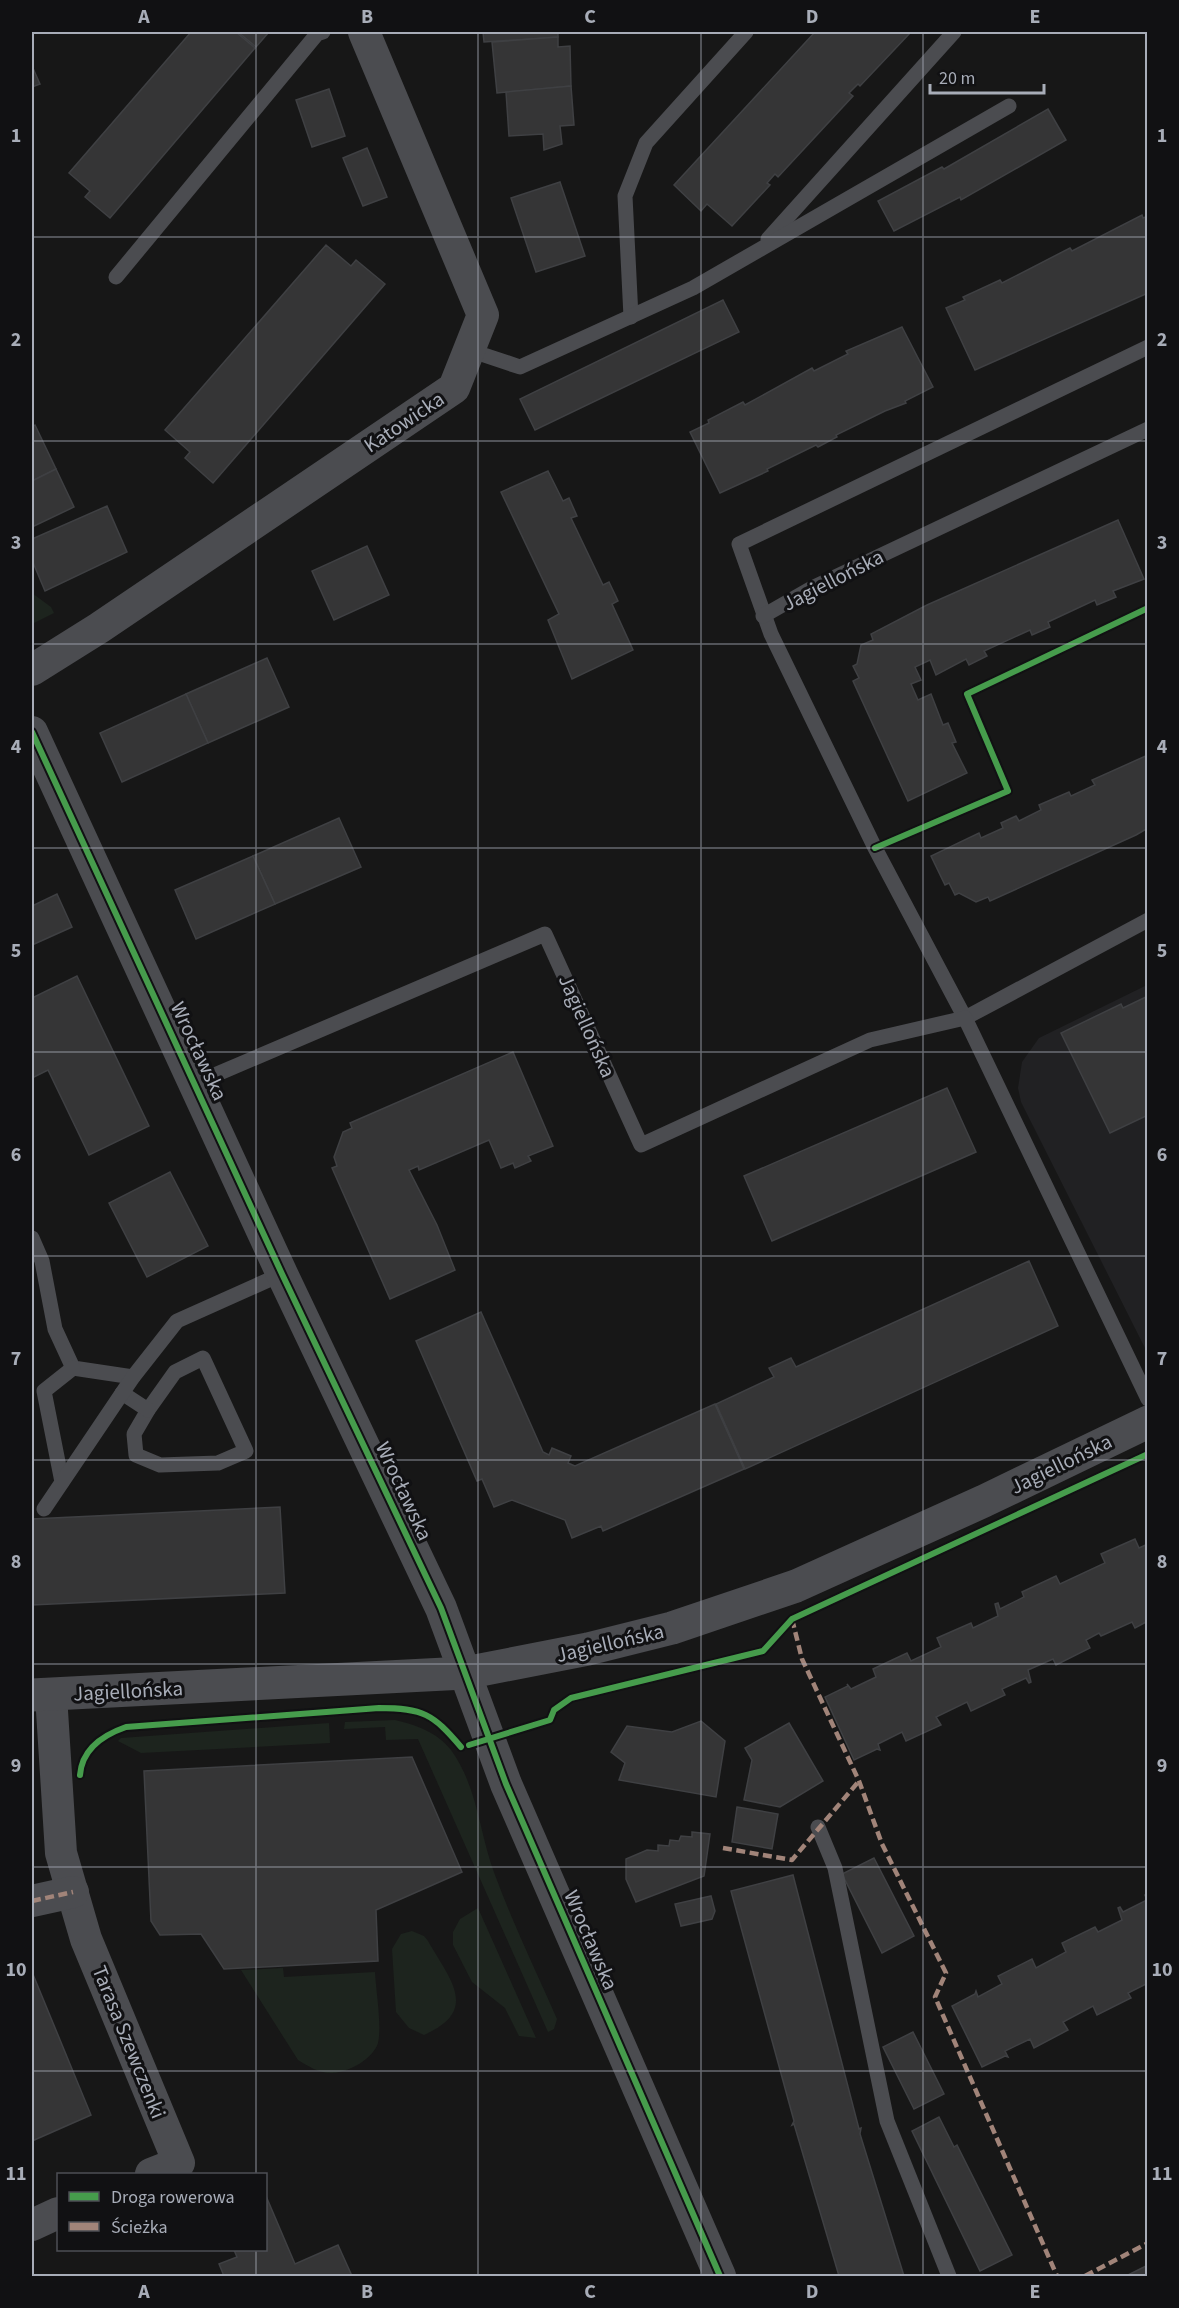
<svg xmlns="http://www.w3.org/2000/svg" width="1179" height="2308" font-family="'Source Sans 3',sans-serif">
	<rect width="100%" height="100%" fill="#171717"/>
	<polygon fill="#212123" points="1147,985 1147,1352 1021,1102 1018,1088 1022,1062 1039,1038"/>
	<g fill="#1d241e">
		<polygon points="32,593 51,607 54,613 32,624"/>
		<path d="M395 1720C416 1725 437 1732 451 1750 478 1787 479 1833 495 1875 513 1924 536 1971 557 2019L554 2029 548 2032 418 1739 386 1740 385 1727 344 1729 345 1722Z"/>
		<polygon points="329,1723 330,1743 141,1753 118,1741 121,1738"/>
		<polygon points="478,1908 536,2038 519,2036 505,2008 472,1982 453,1945 453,1932 460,1919"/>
		<path d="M412 1931 424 1936 428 1941C450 1980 480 2010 424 2035L409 2028 396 2012 392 1949 401 1934Z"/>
		<path d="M283 1968 284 1977 375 1972C376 1992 382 2025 378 2043 373 2059 349 2072 333 2073 320 2074 308 2066 298 2060L241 1970Z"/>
	</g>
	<g fill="#353536" stroke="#3f4043" stroke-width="1.5">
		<polygon points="191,32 236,32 255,48 110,218 85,197 90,191 69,173"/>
		<polygon points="238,32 269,32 256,47"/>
		<polygon points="483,32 558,32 558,37 484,42"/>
		<polygon points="815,32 911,32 860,86 858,84 849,93 853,96 778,177 775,174 767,183 770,185 732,226 707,204 701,211 674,185"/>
		<polygon points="558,37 558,47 570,46 571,86 497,93 492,42"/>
		<polygon points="32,66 40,84 32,87"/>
		<polygon points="571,86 574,125 560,126 562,144 544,150 543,134 509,136 506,92"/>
		<polygon points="329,89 345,136 312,147 296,100"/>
		<polygon points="1048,109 1066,140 961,200 960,197 894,231 878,201 942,167 944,169"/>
		<polygon points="367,148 387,197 363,206 343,158"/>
		<polygon points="560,182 585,256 536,272 511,198"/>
		<polygon points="1142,215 1143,218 1148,216 1148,293 975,370 946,308 965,300 963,297 1000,280 1002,283 1070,248 1072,251"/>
		<polygon points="326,245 351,266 356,260 385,284 213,483 185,458 190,452 165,430"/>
		<polygon points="723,300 739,332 535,430 520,399"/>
		<polygon points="902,327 933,387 905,401 906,403 885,411 836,435 837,437 818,447 816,445 767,469 768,471 720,493 690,432 709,423 708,420 743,402 745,405 812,368 814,371 848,354 846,351"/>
		<polygon points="35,425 56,469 32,481 32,427"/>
		<polygon points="56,469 74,507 32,527 32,481"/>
		<polygon points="548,471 563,501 569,498 577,516 571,518 603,585 609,582 618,601 612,604 633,650 572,679 548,620 559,614 501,492"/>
		<polygon points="107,506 127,552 45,591 32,560 32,539"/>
		<polygon points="1118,520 1144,579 1113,591 1116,597 1097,605 1095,600 1048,622 1050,627 1032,635 1030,630 984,651 987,656 969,665 966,659 936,675 930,660 915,667 921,680 911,684 918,700 931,694 943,725 948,723 956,742 952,743 967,773 908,801 853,681 859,678 853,666 857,664 861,645 873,640 871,634 927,605"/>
		<polygon points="367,546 389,595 334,620 312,571"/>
		<polygon points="267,658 289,707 208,743 186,694"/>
		<polygon points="186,694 208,743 122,782 100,733"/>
		<polygon points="1148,755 1148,828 1136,835 990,901 988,897 976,902 959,893 955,895 949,883 945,885 931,856 979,833 981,838 1003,828 1001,823 1016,816 1019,821 1041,810 1039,805 1069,792 1071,796 1095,785 1092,780"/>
		<polygon points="339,818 361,867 275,904 253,856"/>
		<polygon points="253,856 275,904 196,939 175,890"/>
		<polygon points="57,894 72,927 32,945 32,906"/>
		<polygon points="77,976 149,1126 89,1155 48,1070 32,1078 32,998"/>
		<polygon points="1148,996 1148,1115 1110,1133 1061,1033 1121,1004 1123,1008"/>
		<polygon points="513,1052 553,1146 528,1156 531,1161 515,1168 513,1163 501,1168 489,1140 419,1170 418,1166 409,1170 437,1225 455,1270 390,1299 332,1168 337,1166 334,1157 343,1132 352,1128 350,1123"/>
		<polygon points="947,1088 976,1152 772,1241 744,1176"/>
		<polygon points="170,1172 208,1246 147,1277 109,1203"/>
		<polygon points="1029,1261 1058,1326 745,1469 716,1404 774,1377 769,1368 791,1358 796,1367"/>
		<polygon points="481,1312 543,1452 549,1455 552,1448 571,1456 568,1463 575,1466 715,1404 744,1469 603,1531 601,1526 572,1538 565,1520 512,1500 494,1507 482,1479 477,1481 416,1341"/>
		<polygon points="280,1507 285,1593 32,1605 32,1519"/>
		<polygon points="1135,1539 1139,1548 1148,1544 1148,1621 1135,1628 1132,1622 1101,1636 1099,1633 1086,1640 1090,1648 1056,1665 1053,1659 1028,1670 1031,1682 1029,1683 1026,1678 1002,1689 1005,1695 971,1711 967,1702 936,1717 941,1725 906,1741 902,1732 878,1744 880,1750 877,1749 854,1760 825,1697 848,1686 847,1684 851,1689 876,1677 873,1669 907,1653 911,1661 941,1647 937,1638 971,1623 973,1628 998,1616 995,1604 998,1603 1000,1609 1024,1597 1022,1592 1056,1576 1060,1584 1105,1563 1101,1554"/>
		<polygon points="701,1721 725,1741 716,1797 619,1780 625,1763 611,1752 627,1726 672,1732"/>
		<polygon points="789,1723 823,1781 780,1807 744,1800 752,1760 745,1748"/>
		<polygon points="412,1757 462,1872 376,1910 378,1961 224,1969 201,1934 160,1935 151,1921 144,1771"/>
		<polygon points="737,1807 778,1814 772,1849 732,1842"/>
		<polygon points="692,1832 710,1834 704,1876 636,1902 626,1879 626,1859 647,1850 658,1851 658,1845 669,1846 670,1840 679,1841 681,1836 692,1837"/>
		<polygon points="874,1858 914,1936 882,1953 842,1874"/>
		<polygon points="793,1875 859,2129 861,2128 860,2134 904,2276 839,2276 794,2124 792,2125 794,2121 731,1891"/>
		<polygon points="1148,1893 1148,1983 1128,1993 1131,1998 1097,2015 1093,2006 1063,2022 1068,2030 1034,2048 1030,2039 1005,2051 1008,2057 1005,2056 982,2067 952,2006 975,1994 976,1991 978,1997 1002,1984 998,1976 1032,1959 1036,1968 1066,1952 1062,1943 1095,1927 1098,1932 1122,1920 1118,1908 1120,1907 1123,1912 1147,1900 1145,1895"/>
		<polygon points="711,1896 715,1911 712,1919 681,1926 675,1904"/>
		<polygon points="32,1972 91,2115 32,2141"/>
		<polygon points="913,2032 944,2094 914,2109 883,2047"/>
		<polygon points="939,2117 954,2147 957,2145 1012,2255 980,2271 912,2131"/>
		<polygon points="266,2196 295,2264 338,2245 352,2276 224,2276 219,2264 237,2257 234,2250 266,2250"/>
		<polygon points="1148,2265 1148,2276 1126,2276"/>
	</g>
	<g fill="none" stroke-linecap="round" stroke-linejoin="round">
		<g stroke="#4b4c50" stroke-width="15">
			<polyline points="768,239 954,32"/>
			<polyline points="116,277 317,34 323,32"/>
			<polyline points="631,317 625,196 646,143 746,32"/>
			<polyline points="1148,347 739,544 771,634 875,848 965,1018 1148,920"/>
			<polyline points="469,350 520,367 693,288 1009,106"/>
			<polyline points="763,616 812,588 1148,429"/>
			<polyline points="196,1083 545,934 641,1145 870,1040 965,1018 1148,1399"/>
			<polyline points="32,1238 42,1261 55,1329 73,1368 133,1377"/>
			<polygon points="203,1358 246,1451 218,1463 160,1465 136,1455 134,1434 148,1410 175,1372"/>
			<polyline points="122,1393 148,1410"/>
			<polyline points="62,1482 44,1391 73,1368"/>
			<polyline points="44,1509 133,1377 177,1321 282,1274"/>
			<polyline points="818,1827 835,1868 887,2121 949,2276"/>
		</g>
		<g stroke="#4b4c50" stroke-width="32">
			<polyline points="32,670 99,628 454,388 483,315 364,32"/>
			<polyline points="32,732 282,1274 441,1608 506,1784 720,2276"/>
			<polyline points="51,1695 61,1853 86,1939 179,2163 151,2174"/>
			<polyline points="32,1901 73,1892"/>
			<polyline points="32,2225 58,2213"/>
		</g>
		<polyline stroke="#4b4c50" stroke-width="33" points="32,1695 465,1673 588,1649 672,1628 796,1586 984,1501 1148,1422"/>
		<g stroke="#a18479" stroke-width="4.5" stroke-dasharray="9 4.5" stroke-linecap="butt">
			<polyline points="792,1619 802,1659 859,1781 882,1844 946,1973 935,1997 1057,2276"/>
			<polyline points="723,1848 792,1860 859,1781"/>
			<polyline points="32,1901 73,1892"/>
			<polyline points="1085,2276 1148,2243"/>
		</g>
		<defs>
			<g id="cycleway">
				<polyline points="32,732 282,1274 441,1608 506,1784 720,2276"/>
				<polyline points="875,848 1008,791 967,694 1148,608"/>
				<polyline points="469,1745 550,1720 554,1710 571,1698 763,1651 792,1619 1148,1454"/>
				<path d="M80 1775C82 1749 103 1735 126 1727L379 1708C423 1708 433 1714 461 1747"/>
			</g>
		</defs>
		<use href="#cycleway" stroke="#111113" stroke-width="10"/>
		<use href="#cycleway" stroke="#469c4c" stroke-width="6"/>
	</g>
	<path fill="none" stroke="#a8adb8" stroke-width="1.5" stroke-opacity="0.55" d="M256 32V2174M478 32V2276M701 32V2276M923 32V2276M32 237H1148M32 441H1148M32 644H1148M32 848H1148M32 1052H1148M32 1256H1148M32 1460H1148M32 1664H1148M32 1867H1148M32 2071H1148M256 2250V2276"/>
	<g text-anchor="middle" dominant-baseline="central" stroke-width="6" stroke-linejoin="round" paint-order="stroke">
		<g font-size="21" fill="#a8adb8" stroke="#111113">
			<text transform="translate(404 422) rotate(-34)">Katowicka</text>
			<text transform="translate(833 580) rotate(-27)">Jagiellońska</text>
			<text transform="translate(587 1026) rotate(66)">Jagiellońska</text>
			<text transform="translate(199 1051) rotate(65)">Wrocławska</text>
			<text transform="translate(1061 1464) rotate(-26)">Jagiellońska</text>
			<text transform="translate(404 1491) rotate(65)">Wrocławska</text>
			<text transform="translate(610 1643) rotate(-13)">Jagiellońska</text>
			<text transform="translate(128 1691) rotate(-3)">Jagiellońska</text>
			<text transform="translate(591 1940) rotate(67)">Wrocławska</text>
			<text transform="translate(129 2042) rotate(68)">Tarasa Szewczenki</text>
		</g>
	</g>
	<rect width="1179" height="2308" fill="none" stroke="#111113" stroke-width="66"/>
	<rect x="57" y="2173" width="210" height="78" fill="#111113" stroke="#4d4f55" stroke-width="1.5"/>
	<rect x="69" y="2192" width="30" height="9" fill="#469c4c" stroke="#4d4f55" stroke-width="1.5"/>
	<text x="111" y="2203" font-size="18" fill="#a8adb8">Droga rowerowa</text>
	<rect x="69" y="2222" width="30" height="9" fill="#a18479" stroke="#4d4f55" stroke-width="1.5"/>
	<text x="111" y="2233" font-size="18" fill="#a8adb8">Ścieżka</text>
	<path d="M930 84v9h114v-9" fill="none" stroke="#a8adb8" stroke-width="3"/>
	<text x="939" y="84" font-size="18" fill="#a8adb8" stroke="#111113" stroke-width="4.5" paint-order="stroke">20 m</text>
	<rect x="33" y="33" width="1113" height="2242" fill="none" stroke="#a8adb8" stroke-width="2"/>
	<g font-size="20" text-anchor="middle" font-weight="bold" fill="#a8adb8">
		<text x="144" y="23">A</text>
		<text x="367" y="23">B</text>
		<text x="590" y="23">C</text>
		<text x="812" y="23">D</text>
		<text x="1035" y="23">E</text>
		<text x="16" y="142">1</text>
		<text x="1162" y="142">1</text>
		<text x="16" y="346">2</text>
		<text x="1162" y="346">2</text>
		<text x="16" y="549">3</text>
		<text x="1162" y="549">3</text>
		<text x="16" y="753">4</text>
		<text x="1162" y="753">4</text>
		<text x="16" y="957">5</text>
		<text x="1162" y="957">5</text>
		<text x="16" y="1161">6</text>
		<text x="1162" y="1161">6</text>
		<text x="16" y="1365">7</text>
		<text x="1162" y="1365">7</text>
		<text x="16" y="1568">8</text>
		<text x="1162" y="1568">8</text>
		<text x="16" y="1772">9</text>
		<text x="1162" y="1772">9</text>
		<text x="16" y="1976">10</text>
		<text x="1162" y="1976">10</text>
		<text x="16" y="2180">11</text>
		<text x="1162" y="2180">11</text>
		<text x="144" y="2298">A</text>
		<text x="367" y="2298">B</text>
		<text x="590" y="2298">C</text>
		<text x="812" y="2298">D</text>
		<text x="1035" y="2298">E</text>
	</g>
</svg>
